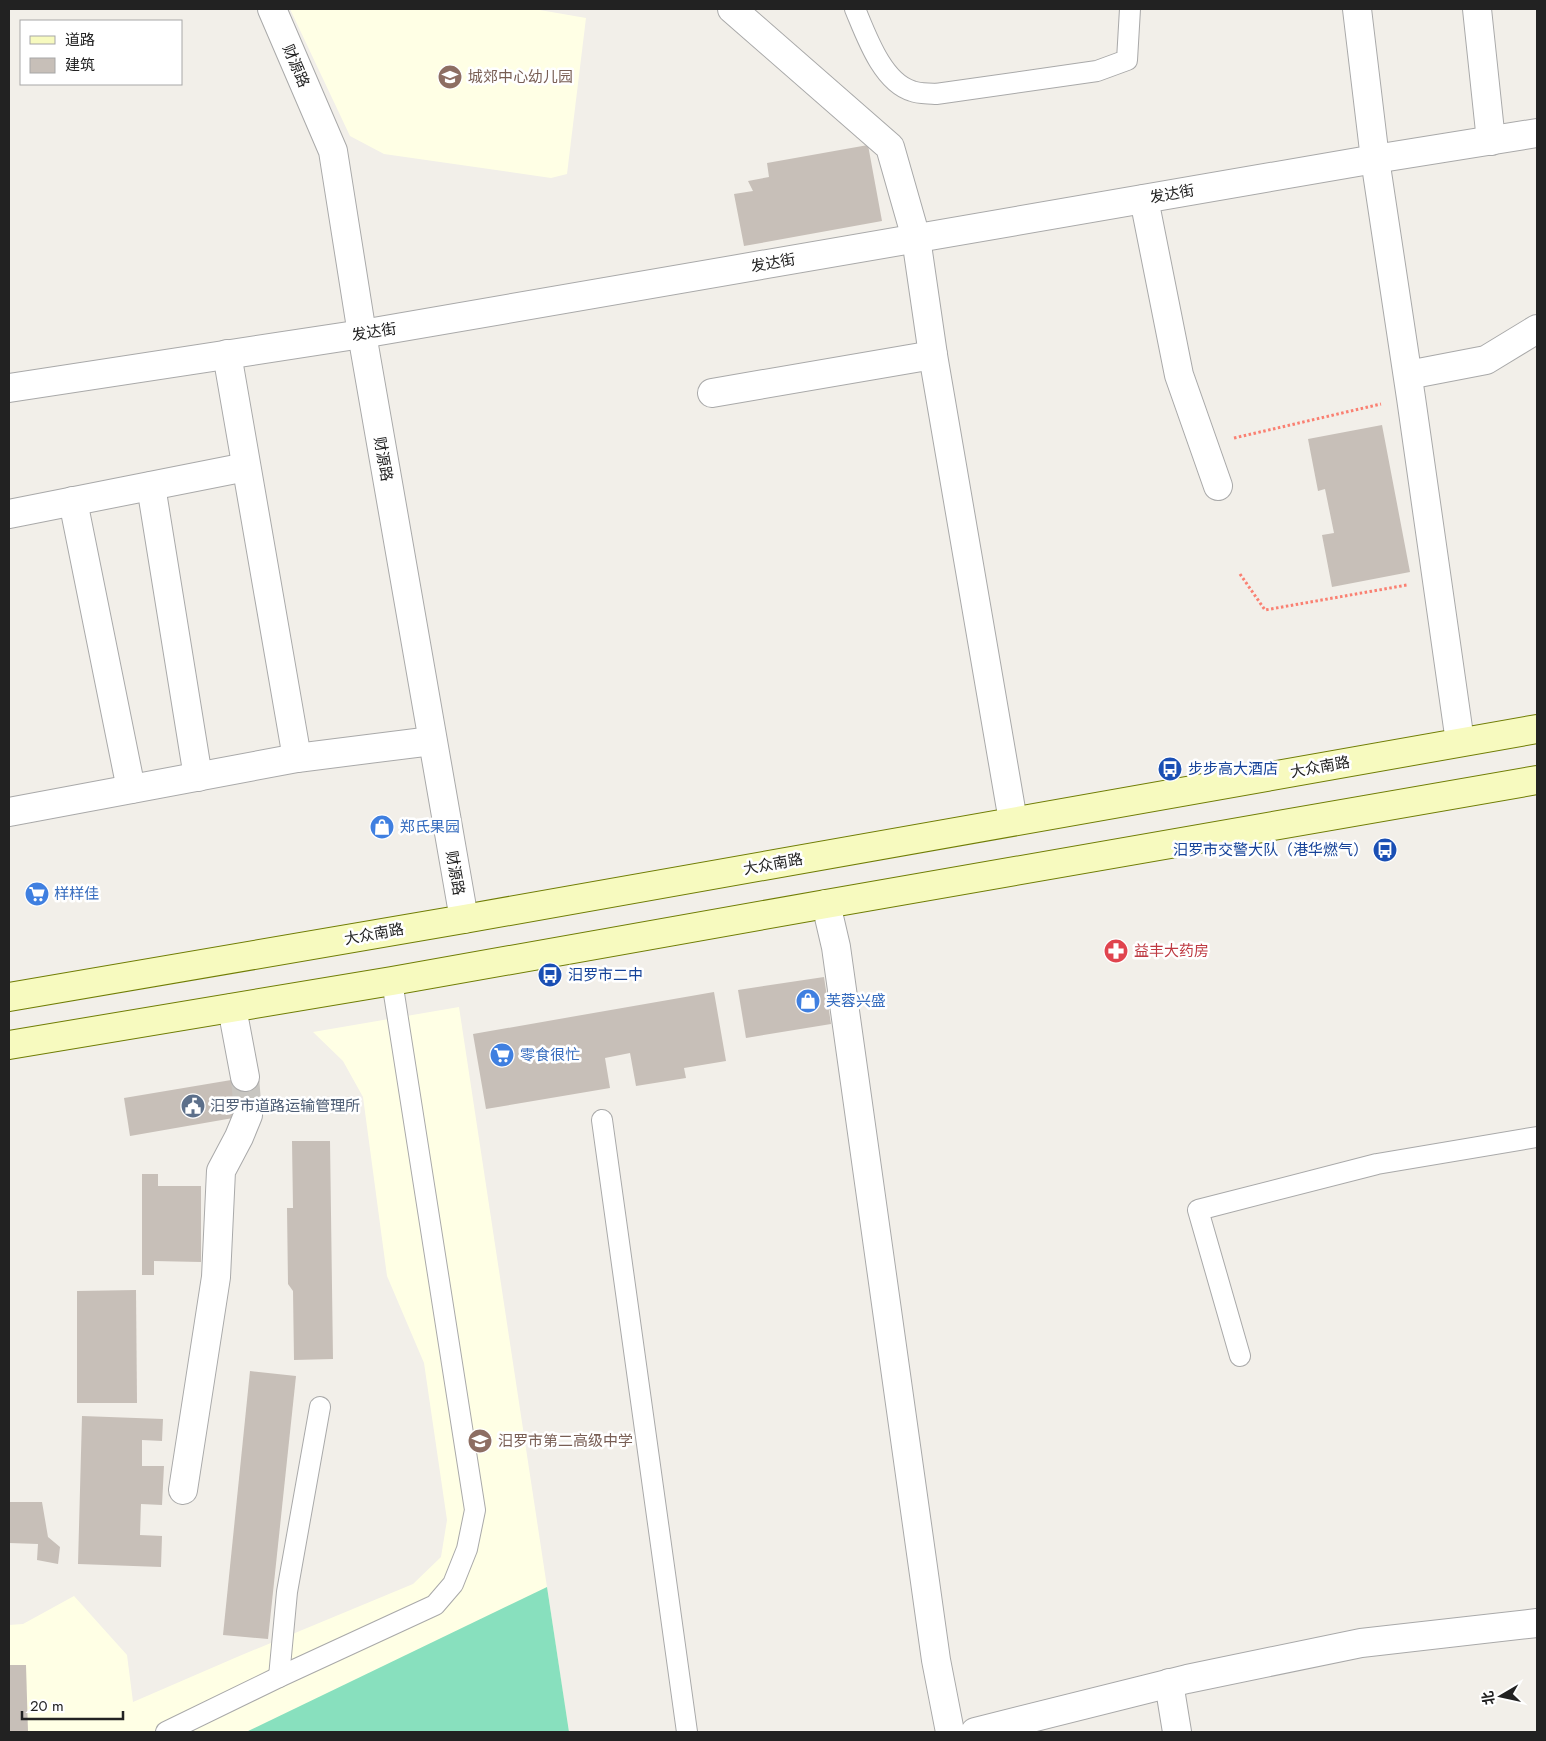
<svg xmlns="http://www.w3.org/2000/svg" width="1546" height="1741" font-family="Jost,'Noto Sans SC',sans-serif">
	<rect width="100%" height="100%" fill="#f2efe9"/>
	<g fill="#ffffe5">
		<polygon points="290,9 534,9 586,18 567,174 551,178 384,154 350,136"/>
		<polygon points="459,1007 569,1732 9,1732 9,1625 23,1624 74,1596 127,1655 133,1702 237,1657 413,1584 441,1557 447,1520 424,1363 387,1276 363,1097 343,1061 313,1032"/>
	</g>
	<polygon fill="#88e0be" points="547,1587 569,1732 246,1732"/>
	<g fill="#c7bfb8">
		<polygon points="868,145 882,221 744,246 734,194 753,191 748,181 769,177 767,163"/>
		<polygon points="1382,425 1410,572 1332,587 1322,535 1334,533 1325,489 1318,491 1308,439"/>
		<polygon points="824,977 831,1024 746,1038 738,990"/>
		<polygon points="714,992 726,1061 684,1068 686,1078 636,1086 630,1053 605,1058 610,1088 486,1109 473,1034"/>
		<polygon points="255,1076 261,1113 130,1136 124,1098"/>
		<polygon points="292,1141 330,1141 333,1359 294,1360 293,1291 288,1284 287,1208 293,1208"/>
		<polygon points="142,1174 158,1174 158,1186 201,1186 201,1262 154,1261 154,1275 142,1275"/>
		<polygon points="136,1290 137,1403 77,1403 77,1291"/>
		<polygon points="250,1371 296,1376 268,1639 223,1635"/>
		<polygon points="82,1416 163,1419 162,1441 142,1440 142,1466 164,1466 162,1505 141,1504 140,1535 162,1536 161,1567 78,1564"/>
		<polygon points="9,1502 42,1502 48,1537 60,1547 58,1564 37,1560 38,1544 9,1543"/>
		<polygon points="9,1665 26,1665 28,1732 9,1732"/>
	</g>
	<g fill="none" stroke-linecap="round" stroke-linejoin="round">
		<polyline stroke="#c8c6c1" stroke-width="28" stroke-dasharray="28 14" stroke-linecap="butt" points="245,1077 248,1115"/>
		<defs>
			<g id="lane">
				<path d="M855 9C866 35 882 82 912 91 919 94 928 93 936 94L1097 71 1127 60 1130 9"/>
				<polyline points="602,1120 687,1732"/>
				<polyline points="1240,1356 1198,1210 1377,1164 1537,1137"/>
				<polyline points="279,1677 287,1592 320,1407"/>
				<polyline points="166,1732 279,1677 435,1605 453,1584 467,1549 475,1510 392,981"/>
			</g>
			<g id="street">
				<polyline points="272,9 333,151 362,334 464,919"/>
				<polyline points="732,9 890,147 916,238 933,355 1013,821"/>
				<polyline points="1357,9 1375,159 1411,398 1460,742"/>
				<polyline points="1477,9 1491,141"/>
				<polyline points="1144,199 1179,375 1218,486"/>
				<polyline points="227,354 297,758"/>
				<polyline points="1408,375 1486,360 1537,329"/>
				<polyline points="9,388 362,334 1375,159 1537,133"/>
				<polyline points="712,393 933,355"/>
				<polyline points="151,486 198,777"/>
				<polyline points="73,501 131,789"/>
				<polyline points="9,514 246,467"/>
				<polyline points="9,812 297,758 432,741"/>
				<polyline points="826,904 836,947 936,1660 950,1732"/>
				<polyline points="232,1008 245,1077"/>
				<polyline points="183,1490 216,1277 221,1171 239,1137 248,1115"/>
				<polyline points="1169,1683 1177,1732"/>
				<polyline points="975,1732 1187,1679 1361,1643 1537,1623"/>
			</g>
			<g id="secondary">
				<polyline points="9,997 464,919 1537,729"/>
				<polyline points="9,1045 392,981 826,904 1537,780"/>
			</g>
		</defs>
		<use href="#lane" stroke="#a9a9a9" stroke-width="22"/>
		<use href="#street" stroke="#a9a9a9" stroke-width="30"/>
		<use href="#secondary" stroke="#707d05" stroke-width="30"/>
		<g stroke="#fa8072" stroke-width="3" stroke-dasharray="2.5 2.5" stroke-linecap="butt">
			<polyline points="1234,438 1381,404"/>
			<polyline points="1240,574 1265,610 1407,585"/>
		</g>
		<use href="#lane" stroke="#fff" stroke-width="20"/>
		<use href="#street" stroke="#fff" stroke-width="28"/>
		<use href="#secondary" stroke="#f7fabf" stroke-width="28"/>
	</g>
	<defs>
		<symbol id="school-disc" viewBox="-11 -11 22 22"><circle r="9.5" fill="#8d6e63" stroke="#fff"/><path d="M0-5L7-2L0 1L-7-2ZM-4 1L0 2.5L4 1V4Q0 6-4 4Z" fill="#fff"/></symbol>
		<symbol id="bus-disc" viewBox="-11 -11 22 22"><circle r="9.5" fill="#1a4fb4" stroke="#fff"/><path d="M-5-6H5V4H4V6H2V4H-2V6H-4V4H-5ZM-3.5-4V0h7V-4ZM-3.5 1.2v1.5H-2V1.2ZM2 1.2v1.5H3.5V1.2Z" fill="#fff"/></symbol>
		<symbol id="shop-disc" viewBox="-11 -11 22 22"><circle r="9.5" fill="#3f7fe0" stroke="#fff"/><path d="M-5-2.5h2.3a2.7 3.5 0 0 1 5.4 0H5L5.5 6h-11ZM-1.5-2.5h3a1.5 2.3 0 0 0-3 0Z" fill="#fff"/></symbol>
		<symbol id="supermarket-disc" viewBox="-11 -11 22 22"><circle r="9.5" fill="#3f7fe0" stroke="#fff"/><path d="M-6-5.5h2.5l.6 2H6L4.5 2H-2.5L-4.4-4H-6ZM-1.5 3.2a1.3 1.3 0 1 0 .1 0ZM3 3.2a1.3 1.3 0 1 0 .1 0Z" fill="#fff"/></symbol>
		<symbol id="pharmacy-disc" viewBox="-11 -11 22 22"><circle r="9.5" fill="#e0444e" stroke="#fff"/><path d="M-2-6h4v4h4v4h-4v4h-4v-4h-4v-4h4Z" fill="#fff"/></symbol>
		<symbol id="civic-disc" viewBox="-11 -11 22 22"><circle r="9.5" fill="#5c6f8a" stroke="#fff"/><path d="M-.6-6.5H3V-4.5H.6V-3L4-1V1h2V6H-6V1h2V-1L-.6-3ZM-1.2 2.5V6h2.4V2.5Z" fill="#fff"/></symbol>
	</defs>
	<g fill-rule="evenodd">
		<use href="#school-disc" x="436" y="63" width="28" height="28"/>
		<use href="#bus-disc" x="1156" y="755" width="28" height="28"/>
		<use href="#shop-disc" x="368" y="813" width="28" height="28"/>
		<use href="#bus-disc" x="1371" y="836" width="28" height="28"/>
		<use href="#supermarket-disc" x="23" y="880" width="28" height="28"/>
		<use href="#pharmacy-disc" x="1102" y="937" width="28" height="28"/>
		<use href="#bus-disc" x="536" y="961" width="28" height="28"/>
		<use href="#shop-disc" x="794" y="987" width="28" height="28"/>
		<use href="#supermarket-disc" x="488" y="1041" width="28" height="28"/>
		<use href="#civic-disc" x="179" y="1092" width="28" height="28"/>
		<use href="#school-disc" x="466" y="1427" width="28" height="28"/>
	</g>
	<g text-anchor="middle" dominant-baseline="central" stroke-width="5" stroke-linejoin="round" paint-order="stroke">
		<g font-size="15" fill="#222" stroke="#fff">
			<text transform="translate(296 66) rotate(67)">财源路</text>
			<text transform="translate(1172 194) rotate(-10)">发达街</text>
			<text transform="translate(773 263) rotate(-10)">发达街</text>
			<text transform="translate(374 332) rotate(-9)">发达街</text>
			<text transform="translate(383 459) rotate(80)">财源路</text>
			<text transform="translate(1320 767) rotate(-10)">大众南路</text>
			<text transform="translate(773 864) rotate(-10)">大众南路</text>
			<text transform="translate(455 873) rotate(80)">财源路</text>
			<text transform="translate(374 934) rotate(-10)">大众南路</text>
		</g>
		<g font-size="15" fill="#785e54" stroke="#fff" text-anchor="start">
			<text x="468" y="77">城郊中心幼儿园</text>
			<text x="498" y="1441">汨罗市第二高级中学</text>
		</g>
		<g font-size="15" fill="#164399" stroke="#fff" text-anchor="start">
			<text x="1188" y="769">步步高大酒店</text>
			<text x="1368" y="850" text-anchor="end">汨罗市交警大队（港华燃气）</text>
			<text x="568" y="975">汨罗市二中</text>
		</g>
		<g font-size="15" fill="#366cbe" stroke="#fff" text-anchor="start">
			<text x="400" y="827">郑氏果园</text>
			<text x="54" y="894">样样佳</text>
			<text x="826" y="1001">芙蓉兴盛</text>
			<text x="520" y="1055">零食很忙</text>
		</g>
		<g font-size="15" fill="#be3a42" stroke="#fff" text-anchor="start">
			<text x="1134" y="951">益丰大药房</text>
		</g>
		<g font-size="15" fill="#4e5e75" stroke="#fff" text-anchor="start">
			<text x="210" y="1106">汨罗市道路运输管理所</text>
		</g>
	</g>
	<rect width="1546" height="1741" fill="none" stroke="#222222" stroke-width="20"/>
	<rect x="20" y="20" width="162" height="65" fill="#ffffff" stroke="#a7a7a7"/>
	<rect x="30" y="36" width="25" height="8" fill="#f7fabf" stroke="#a7a7a7"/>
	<text x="65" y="45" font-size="15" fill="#222222">道路</text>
	<rect x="30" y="58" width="25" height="15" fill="#c7bfb8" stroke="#a7a7a7"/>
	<text x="65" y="70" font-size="15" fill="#222222">建筑</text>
	<g transform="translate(1501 1696) rotate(261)" stroke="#ffffff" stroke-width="4" paint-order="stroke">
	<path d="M0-4L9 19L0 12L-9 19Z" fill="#222222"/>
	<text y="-8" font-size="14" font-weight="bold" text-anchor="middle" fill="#222222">北</text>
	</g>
	<path d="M22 1711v8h101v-8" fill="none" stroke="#222222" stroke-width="2.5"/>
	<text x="30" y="1711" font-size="15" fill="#222222" stroke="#ffffff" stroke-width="4" paint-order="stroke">20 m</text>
</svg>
